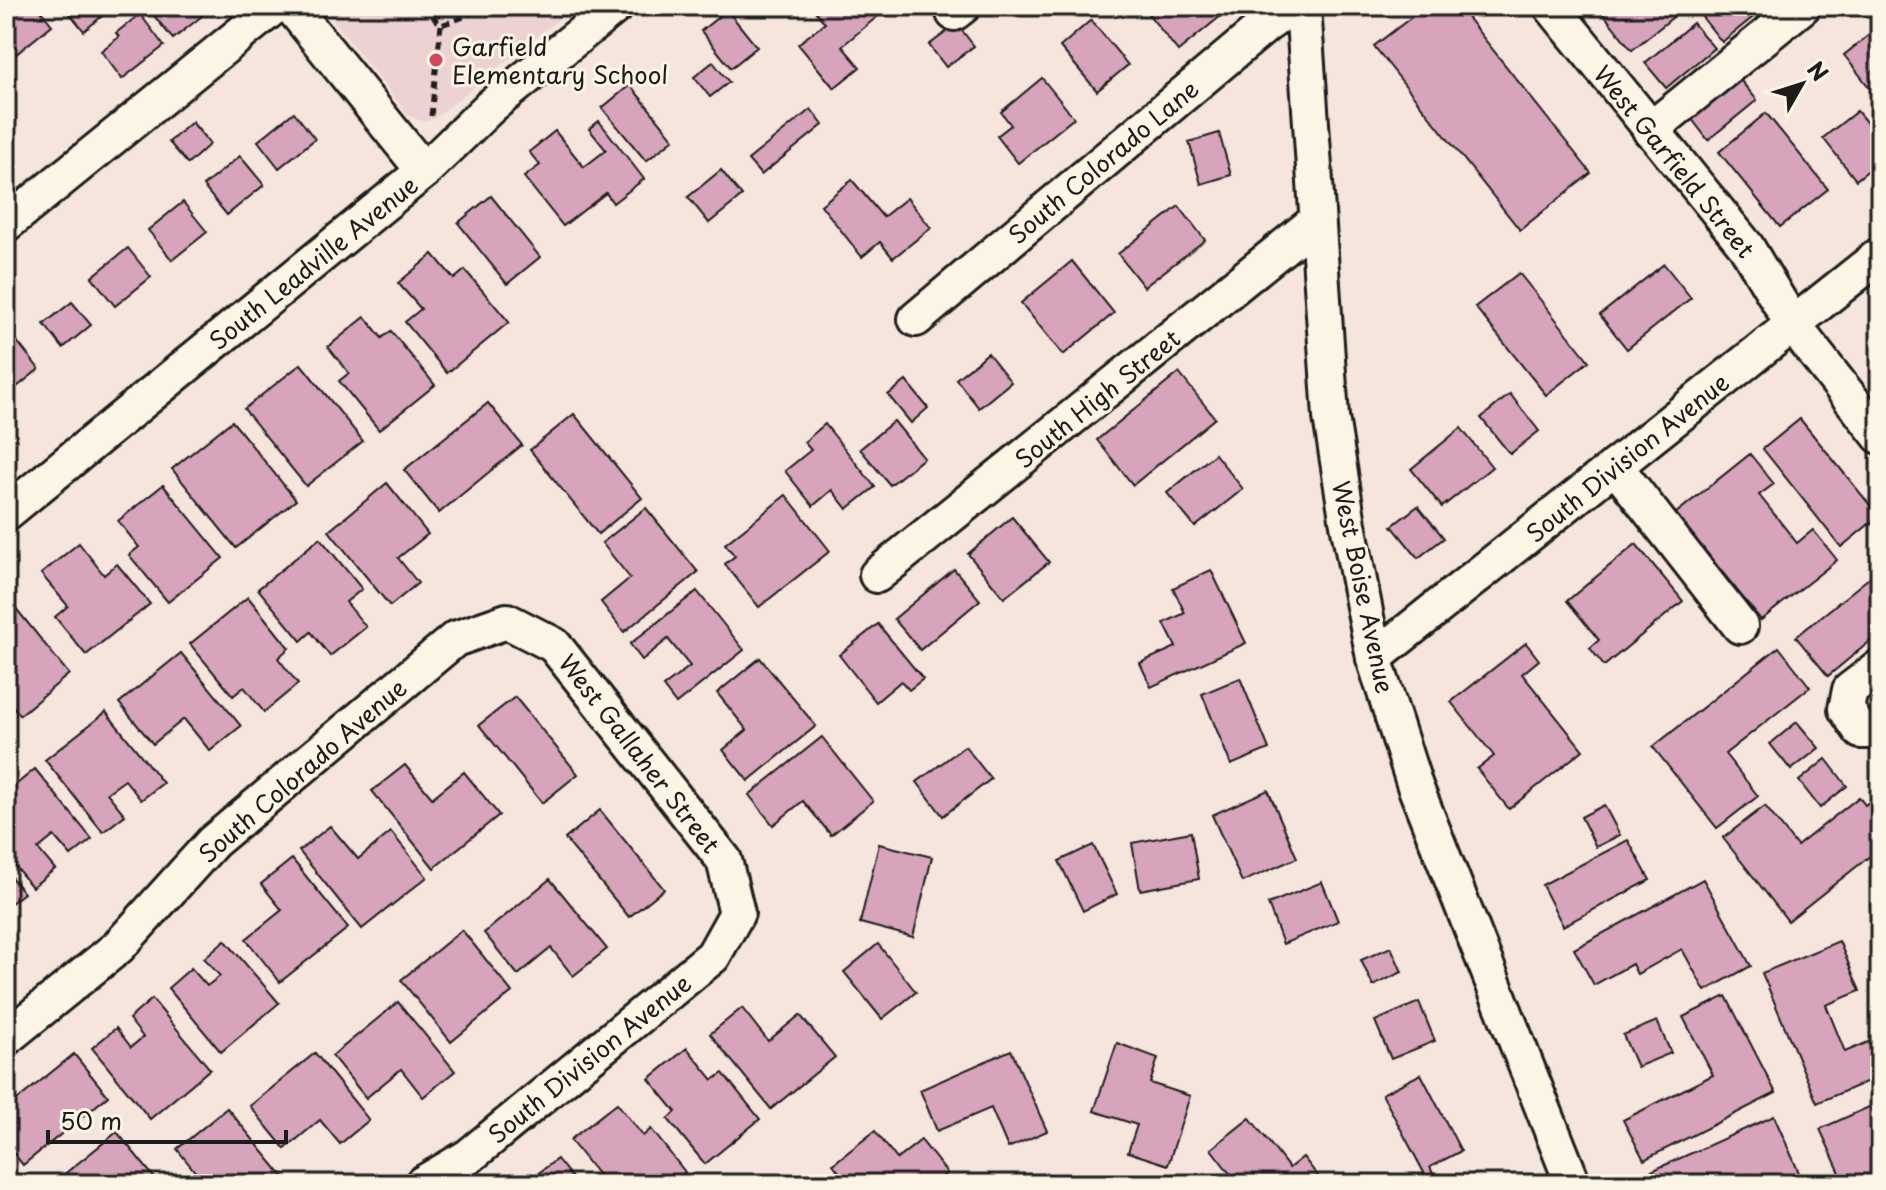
<svg xmlns="http://www.w3.org/2000/svg" width="1886" height="1190" font-family="'Playpen Sans',sans-serif">
	<rect width="100%" height="100%" fill="#f5e5dd"/>
	<filter id="ink" filterUnits="userSpaceOnUse"><feTurbulence type="fractalNoise" baseFrequency=".0125" numOctaves="2"/><feDisplacementMap in="SourceGraphic" scale="16" xChannelSelector="R" yChannelSelector="G"/><feConvolveMatrix kernelMatrix="1 2 1 2 8 2 1 2 1" color-interpolation-filters="sRGB"/></filter>
	<g filter="url(#ink)">
		<polygon fill="#ecd2d3" points="322,6 575,6 434,119 423,122 408,115"/>
		<g fill="#d8a4bc" stroke="#1c1c1c" stroke-width="2">
			<polygon points="9,6 37,6 52,25 10,59 6,54 6,9"/>
			<polygon points="64,6 114,6 84,31"/>
			<polygon points="146,6 193,6 202,16 173,39"/>
			<polygon points="811,6 869,6 878,16 842,46 860,67 834,88 798,44 825,23"/>
			<polygon points="1142,6 1233,6 1178,51"/>
			<polygon points="1426,6 1458,6 1591,173 1520,230 1374,46"/>
			<polygon points="1597,6 1673,6 1678,13 1632,50"/>
			<polygon points="1715,6 1767,6 1722,42 1702,17"/>
			<polygon points="727,10 757,47 731,68 701,31"/>
			<polygon points="140,14 164,46 122,79 101,51 119,37 116,33"/>
			<polygon points="1091,20 1128,65 1097,91 1060,47"/>
			<polygon points="1693,23 1714,48 1666,88 1645,63"/>
			<polygon points="957,24 974,46 946,67 929,45"/>
			<polygon points="1880,26 1880,101 1844,55"/>
			<polygon points="713,62 729,82 710,97 694,77"/>
			<polygon points="1736,75 1757,100 1708,140 1688,114"/>
			<polygon points="1042,78 1074,118 1018,163 997,136 1011,125 1001,112"/>
			<polygon points="630,85 674,139 646,161 602,108"/>
			<polygon points="811,109 823,125 761,175 748,160"/>
			<polygon points="1857,111 1880,139 1880,161 1856,180 1823,138"/>
			<polygon points="294,112 315,139 279,168 258,141"/>
			<polygon points="1766,113 1828,189 1780,227 1719,152"/>
			<polygon points="599,121 644,179 613,203 606,193 563,226 524,177 540,165 529,152 555,131 584,167 606,150 589,129"/>
			<polygon points="192,122 210,144 188,164 169,142"/>
			<polygon points="1219,133 1231,175 1201,184 1189,142"/>
			<polygon points="240,156 264,185 227,215 203,186"/>
			<polygon points="721,170 742,196 709,223 688,197"/>
			<polygon points="852,180 883,217 907,198 931,228 893,258 880,242 862,257 821,205"/>
			<polygon points="491,196 540,257 507,284 458,223"/>
			<polygon points="183,202 207,232 172,260 148,230"/>
			<polygon points="1179,206 1205,240 1144,287 1118,254"/>
			<polygon points="128,248 151,277 115,306 92,277"/>
			<polygon points="433,254 454,279 465,270 509,322 447,373 405,322 421,309 398,283"/>
			<polygon points="1072,261 1114,313 1063,355 1021,303"/>
			<polygon points="1664,264 1691,298 1627,349 1600,315"/>
			<polygon points="1519,273 1589,361 1546,395 1475,307"/>
			<polygon points="72,302 91,325 63,348 44,324"/>
			<polygon points="365,317 382,338 391,331 435,385 379,430 339,381 349,373 328,347"/>
			<polygon points="16,340 39,369 6,396 6,348"/>
			<polygon points="988,353 1011,382 979,408 956,379"/>
			<polygon points="301,364 363,441 306,486 244,409"/>
			<polygon points="1179,373 1215,418 1133,485 1097,440"/>
			<polygon points="906,381 928,408 911,423 888,395"/>
			<polygon points="1510,394 1539,431 1510,454 1481,418"/>
			<polygon points="488,403 522,445 439,513 404,470"/>
			<polygon points="574,414 642,498 598,534 530,450"/>
			<polygon points="1800,419 1879,516 1841,547 1763,449"/>
			<polygon points="232,421 296,500 236,548 172,469"/>
			<polygon points="894,421 924,458 890,485 860,449"/>
			<polygon points="825,424 875,487 847,509 832,490 813,506 785,471 811,450 804,442"/>
			<polygon points="1461,428 1492,467 1442,507 1411,469"/>
			<polygon points="1215,454 1243,489 1195,527 1167,493"/>
			<polygon points="1750,454 1774,484 1759,495 1797,543 1813,530 1837,560 1761,620 1675,514"/>
			<polygon points="387,483 428,534 398,558 418,583 390,606 329,531"/>
			<polygon points="163,485 223,558 168,602 129,555 139,547 118,521"/>
			<polygon points="786,495 830,551 759,607 725,564 735,556 725,544"/>
			<polygon points="1418,506 1444,538 1418,558 1392,526"/>
			<polygon points="646,508 698,572 624,632 601,602 630,578 602,543"/>
			<polygon points="1012,517 1049,562 1004,598 968,554"/>
			<polygon points="320,538 362,589 346,602 366,627 330,656 311,632 301,641 258,589"/>
			<polygon points="79,543 104,575 117,564 150,604 86,655 55,617 68,606 41,574"/>
			<polygon points="1636,544 1683,601 1604,666 1590,648 1599,640 1567,601"/>
			<polygon points="954,569 980,600 920,650 894,619"/>
			<polygon points="1880,569 1880,633 1828,676 1796,637"/>
			<polygon points="1211,570 1246,643 1151,687 1140,663 1176,647 1164,623 1185,613 1173,588"/>
			<polygon points="697,591 744,650 676,704 663,687 690,666 668,639 642,660 630,644"/>
			<polygon points="248,597 289,648 278,658 298,684 264,712 244,687 233,696 190,644"/>
			<polygon points="10,601 69,674 20,715 6,698 6,604"/>
			<polygon points="878,624 923,679 909,690 901,681 876,702 839,655"/>
			<polygon points="1526,643 1539,660 1522,674 1583,750 1509,809 1477,769 1494,756 1451,702"/>
			<polygon points="1779,647 1810,687 1725,754 1758,796 1717,828 1653,747"/>
			<polygon points="181,653 241,726 210,751 184,719 153,744 119,703"/>
			<polygon points="760,658 816,726 748,781 723,750 747,730 717,693"/>
			<polygon points="1240,678 1269,749 1231,765 1202,694"/>
			<polygon points="515,697 578,774 542,803 479,725"/>
			<polygon points="106,712 163,783 141,800 125,780 107,793 125,815 103,832 45,760"/>
			<polygon points="1797,722 1819,748 1791,770 1770,744"/>
			<polygon points="822,737 873,801 831,835 803,801 773,825 749,795"/>
			<polygon points="965,746 991,779 943,816 917,782"/>
			<polygon points="1826,759 1847,786 1820,808 1799,781"/>
			<polygon points="405,765 432,798 464,772 499,815 434,868 372,791"/>
			<polygon points="35,769 92,839 71,856 54,836 38,849 55,869 32,887 6,855 6,793"/>
			<polygon points="1268,790 1297,858 1242,882 1212,815"/>
			<polygon points="1880,793 1880,848 1788,921 1723,838 1765,806 1797,846 1859,797 1865,805"/>
			<polygon points="1604,805 1620,835 1596,847 1581,817"/>
			<polygon points="600,810 664,889 629,917 565,839"/>
			<polygon points="330,826 358,859 391,832 427,877 362,929 299,851"/>
			<polygon points="1191,832 1199,879 1140,890 1132,843"/>
			<polygon points="1628,840 1650,880 1563,926 1542,885"/>
			<polygon points="879,844 932,857 913,937 860,923"/>
			<polygon points="1093,845 1117,894 1083,911 1059,861"/>
			<polygon points="292,859 348,928 280,982 246,939 282,910 261,884"/>
			<polygon points="6,871 24,893 6,907"/>
			<polygon points="550,879 607,949 573,976 551,948 518,975 484,933"/>
			<polygon points="1703,879 1751,966 1705,991 1682,949 1637,974 1632,964 1594,985 1574,949"/>
			<polygon points="1322,882 1338,921 1283,944 1268,904"/>
			<polygon points="1880,897 1880,918 1870,905"/>
			<polygon points="462,930 512,992 451,1042 401,980"/>
			<polygon points="225,940 279,1003 221,1052 168,988 191,968 207,986 220,976 204,958"/>
			<polygon points="1839,941 1860,991 1826,1005 1845,1052 1880,1037 1880,1076 1817,1103 1762,973"/>
			<polygon points="878,944 916,992 882,1019 844,972"/>
			<polygon points="1391,947 1402,972 1373,986 1361,960"/>
			<polygon points="1726,996 1776,1093 1644,1160 1623,1120 1713,1075 1683,1017"/>
			<polygon points="152,999 210,1069 150,1119 92,1048 116,1028 131,1047 143,1037 129,1019"/>
			<polygon points="398,1002 455,1071 423,1097 401,1069 366,1098 332,1056"/>
			<polygon points="1419,1002 1435,1041 1391,1059 1375,1021"/>
			<polygon points="742,1008 768,1041 800,1015 835,1057 771,1109 710,1034"/>
			<polygon points="1657,1021 1671,1053 1637,1067 1623,1035"/>
			<polygon points="1117,1043 1158,1058 1150,1083 1190,1096 1168,1165 1128,1152 1137,1125 1094,1111"/>
			<polygon points="687,1048 713,1080 723,1073 760,1119 705,1164 668,1119 676,1112 649,1079"/>
			<polygon points="1011,1050 1047,1131 1008,1148 991,1108 937,1131 920,1090"/>
			<polygon points="315,1053 369,1120 340,1144 320,1120 285,1149 250,1106"/>
			<polygon points="74,1054 108,1096 23,1165 6,1144 6,1109"/>
			<polygon points="1421,1074 1461,1151 1430,1167 1435,1178 1429,1182 1382,1094"/>
			<polygon points="1880,1102 1880,1141 1877,1143 1880,1151 1880,1184 1845,1184 1820,1129"/>
			<polygon points="617,1103 643,1136 651,1129 685,1172 670,1184 596,1184 592,1179 598,1175 570,1140"/>
			<polygon points="227,1108 288,1182 285,1184 205,1184 177,1149"/>
			<polygon points="1774,1116 1804,1184 1754,1184 1749,1174 1726,1184 1652,1184 1647,1173"/>
			<polygon points="1250,1118 1289,1168 1303,1157 1324,1184 1238,1184 1211,1149"/>
			<polygon points="875,1131 897,1159 921,1140 947,1173 933,1184 848,1184 833,1164"/>
			<polygon points="117,1132 158,1182 52,1184"/>
			<polygon points="557,1159 577,1184 528,1184 527,1182"/>
		</g>
		<g fill="none" stroke-linecap="round" stroke-linejoin="round">
			<defs>
				<g id="minor">
					<polyline points="291,6 424,171"/>
					<polyline points="1303,6 1331,417 1348,524 1374,658 1415,786 1573,1184"/>
					<polyline points="1551,6 1746,246 1793,325 1880,436"/>
					<polyline points="954,13 963,6"/>
					<polyline points="1650,130 1803,6"/>
					<polyline points="6,224 275,6"/>
					<polyline points="916,319 1266,25 1293,6"/>
					<polyline points="1615,466 1740,626"/>
					<polyline points="6,513 424,171 491,106 616,6"/>
					<polyline points="877,575 1316,221"/>
					<polyline points="1374,658 1880,255"/>
					<polyline points="1880,667 1850,690 1846,709 1861,731 1880,731"/>
					<polyline points="6,1038 118,947 213,842 455,639 507,621 554,645 724,860 737,913 713,956 468,1157 422,1184"/>
				</g>
			</defs>
			<use href="#minor" stroke="#1c1c1c" stroke-width="40"/>
			<g stroke="#1c1c1c" stroke-width="5" stroke-dasharray="8 6" stroke-linecap="butt">
				<polyline points="423,6 441,25 467,16 479,6"/>
				<polyline points="431,116 441,25"/>
			</g>
			<use href="#minor" stroke="#fcf5e5" stroke-width="34"/>
		</g>
	</g>
	<circle fill="#d1495b" stroke="#fcf5e5" stroke-width="3" cx="436" cy="60" r="8"/>
	<g text-anchor="middle" dominant-baseline="central" stroke-width="6" stroke-linejoin="round" paint-order="stroke">
		<g font-size="24" fill="#1c1c1c" stroke="#fcf5e5" text-anchor="start">
			<text x="452" y="46">Garfield<tspan x="452" dy="28">Elementary School</tspan></text>
		</g>
		<g font-size="24" fill="#1c1c1c" stroke="#fcf5e5">
			<text transform="translate(1103 161) rotate(-40)">South Colorado Lane</text>
			<text transform="translate(1675 161) rotate(51)">West Garfield Street</text>
			<text transform="translate(313 262) rotate(-39)">South Leadville Avenue</text>
			<text transform="translate(1097 398) rotate(-39)">South High Street</text>
			<text transform="translate(1627 457) rotate(-39)">South Division Avenue</text>
			<text transform="translate(1364 587) rotate(78)">West Boise Avenue</text>
			<text transform="translate(640 753) rotate(52)">West Gallaher Street</text>
			<text transform="translate(302 770) rotate(-41)">South Colorado Avenue</text>
			<text transform="translate(589 1058) rotate(-39)">South Division Avenue</text>
		</g>
	</g>
	<rect width="1886" height="1190" fill="none" stroke="#fcf5e5" stroke-width="32"/>
	<rect x="16" y="16" width="1854" height="1158" fill="none" stroke="#1c1c1c" stroke-width="3" filter="url(#ink)"/>
	<g transform="translate(1802 84) rotate(51)" stroke="#fcf5e5" stroke-width="6" paint-order="stroke">
	<path d="M0-6L14 30L0 20L-14 30Z" fill="#1c1c1c"/>
	<text y="-12" font-size="22" font-weight="bold" text-anchor="middle" fill="#1c1c1c">N</text>
	</g>
	<path d="M48 1130v12h238v-12" fill="none" stroke="#1c1c1c" stroke-width="4"/>
	<text x="60" y="1130" font-size="24" fill="#1c1c1c" stroke="#fcf5e5" stroke-width="6" paint-order="stroke">50 m</text>
</svg>
